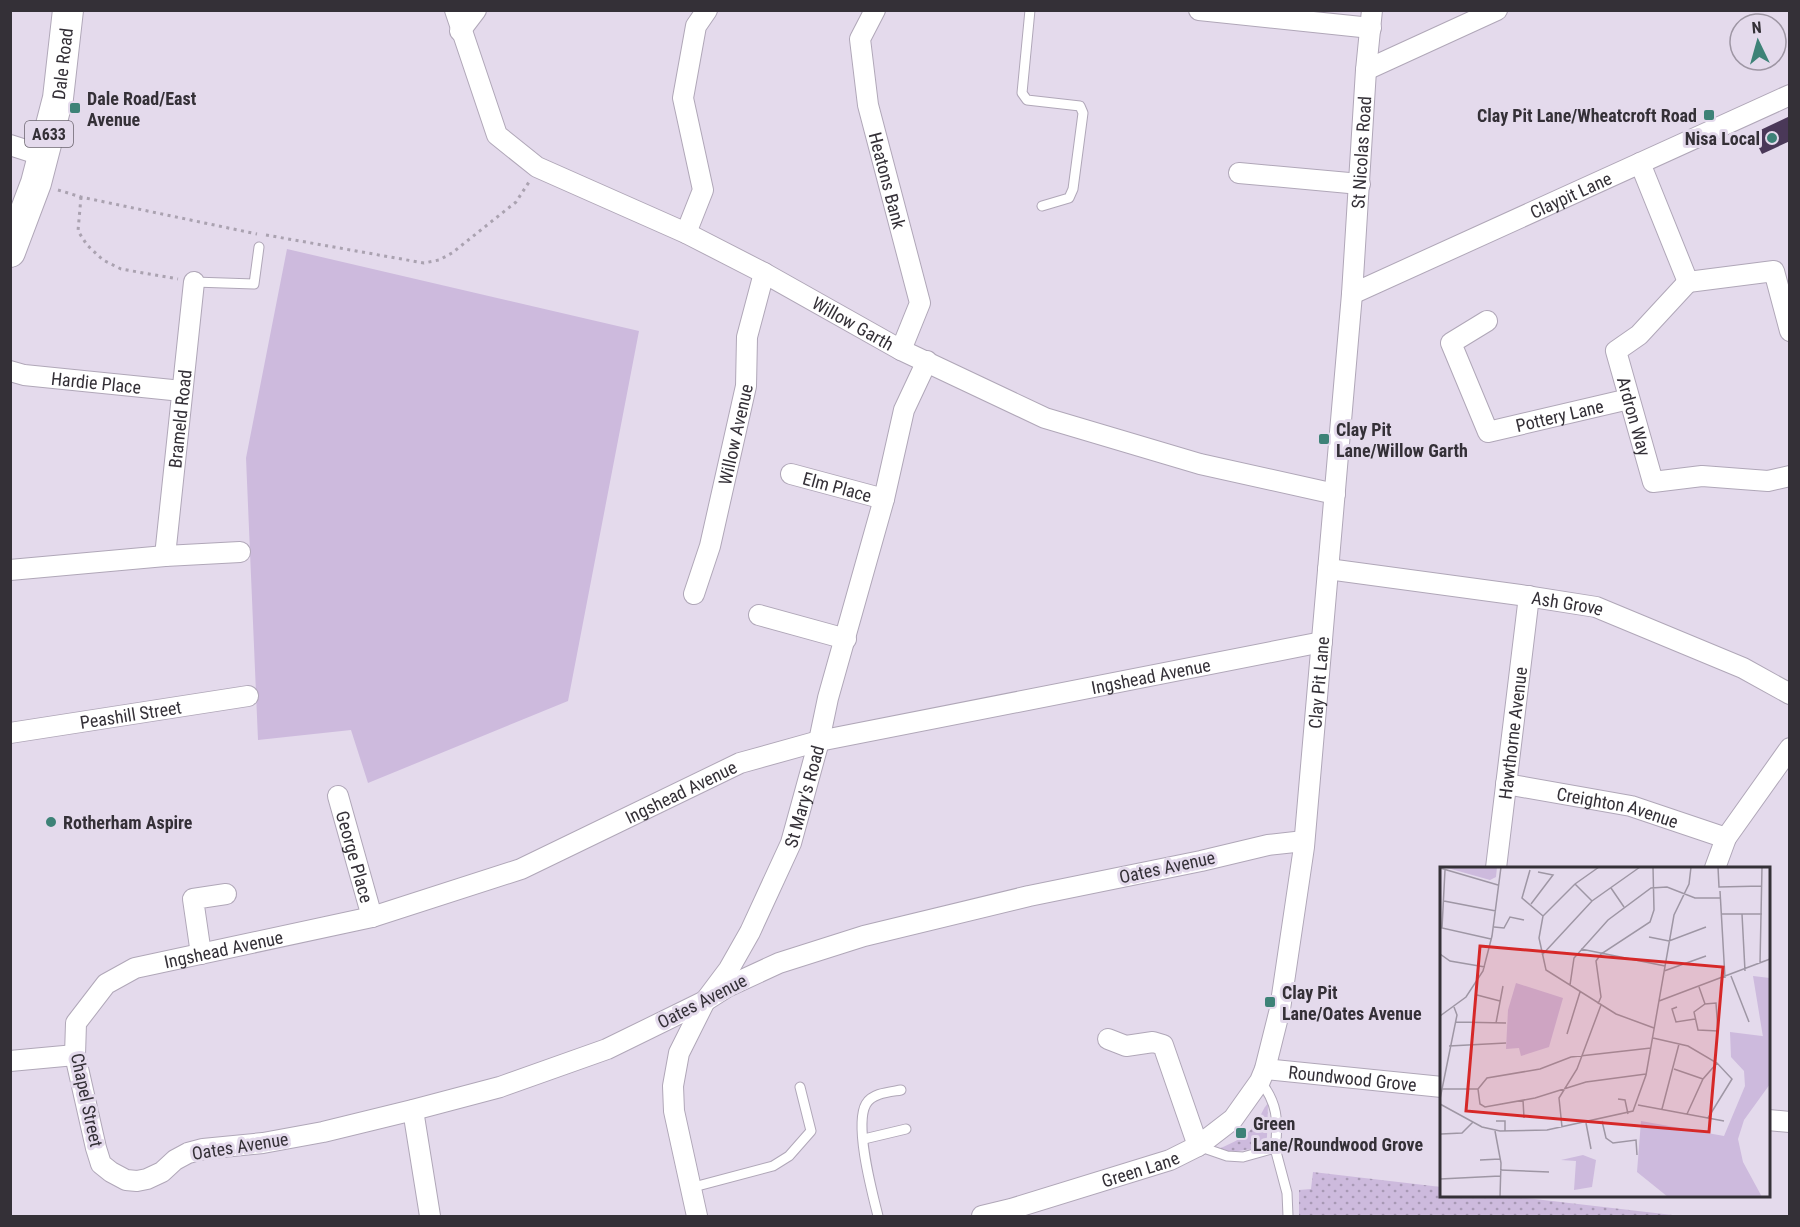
<svg xmlns="http://www.w3.org/2000/svg" width="1800" height="1227" font-family="'Roboto Condensed',sans-serif">
	<defs>
		<pattern id="grass-dots" width="8" height="8" patternUnits="userSpaceOnUse" patternTransform="scale(1.5)"><rect width="8" height="8" fill="#cdbadd"/><path d="M2 2h.1M6 6h.1" fill="none" stroke="#a798b4" stroke-width="1.8" stroke-linecap="round"/></pattern>
	</defs>
	<rect width="100%" height="100%" fill="#e4daec"/>
	<g fill="url(#grass-dots)">
		<path d="M1268 1103 1267 1137 1264 1144 1258 1148 1225 1153 1218 1149C1233 1143 1250 1135 1258 1120 1262 1113 1263 1109 1268 1103Z"/>
		<polygon points="1313,1172 1441,1187 1442,1196 1508,1196 1681,1216 1299,1216 1299,1190 1311,1189"/>
	</g>
	<polygon fill="#cdbadd" points="287,249 639,331 568,701 368,783 351,730 258,740 246,458"/>
	<polygon fill="#4a3858" points="1790,116 1790,141 1762,154 1752,134"/>
	<g fill="none" stroke-linecap="round" stroke-linejoin="round">
		<defs>
			<g id="lane">
				<polyline points="1030,10 1022,93 1027,100 1080,106 1083,113 1073,189 1069,198 1042,206"/>
				<polyline points="194,282 254,284 259,247"/>
				<path d="M1260 1081C1277 1102 1279 1121 1275 1148"/>
				<polyline points="864,1139 906,1129"/>
				<polyline points="1198,1146 1227,1156 1243,1157 1275,1148 1287,1193 1288,1216"/>
				<polyline points="690,1188 773,1166 789,1156 811,1131 800,1087"/>
				<path d="M878 1216C872 1192 854 1125 866 1104 872 1093 890 1092 901 1090"/>
			</g>
			<g id="street">
				<path id="s1" d="M455 10 497 135 537 167 686 233 764 273 901 350 1045 418 1200 464 1335 494"/>
				<path id="s2" d="M875 10 860 39 868 105 920 303 901 350"/>
				<polyline points="1199,10 1371,28"/>
				<polyline points="460,31 476,10"/>
				<polyline points="1366,70 1497,10"/>
				<polyline points="10,145 44,156"/>
				<polyline points="1640,163 1688,282"/>
				<polyline points="1239,173 1360,184"/>
				<polyline points="686,233 703,190 683,98 696,26 707,10"/>
				<path id="s3" d="M1688 282 1639 335 1616 351 1653 482 1702 476 1768 481 1790 476"/>
				<polyline points="1688,282 1774,271 1790,331"/>
				<path id="s4" d="M1352 294 1790 95"/>
				<path id="s5" d="M1487 321 1451 343 1488 432 1629 399"/>
				<path id="s6" d="M10 371 24 375 182 391"/>
				<path id="s7" d="M791 474 884 499"/>
				<path id="s8" d="M165 556 194 282"/>
				<path id="s9" d="M1328 569 1520 595 1596 607 1743 668 1790 694"/>
				<polyline points="10,570 165,556 240,552"/>
				<path id="s10" d="M694 594 710 546 746 386 747 337 764 273"/>
				<polyline points="759,615 846,639"/>
				<path id="s11" d="M10 733 248 696"/>
				<path id="s12" d="M1506 784 1631 806 1726 838"/>
				<path id="s13" d="M338 796 372 917"/>
				<path id="s14" d="M1304 841 1268 845 1201 861 1029 896 864 936 779 963 727 987 705 1001 607 1049 500 1087 413 1110 323 1132 263 1143 203 1149 188 1153 175 1160 162 1172 147 1179 137 1181 126 1180 111 1172 101 1164 96 1148 75 1055 76 1023 106 984 135 968 372 917 521 869 740 763 819 741 1322 642"/>
				<path id="s15" d="M1496 868 1529 596"/>
				<polyline points="1715,868 1726,838 1790,748"/>
				<polyline points="201,954 193,899 226,894"/>
				<polyline points="1108,1039 1126,1046 1153,1042 1163,1045 1198,1146"/>
				<polyline points="10,1061 75,1055"/>
				<path id="s16" d="M1265 1069 1442 1087"/>
				<polyline points="413,1110 430,1216"/>
				<polyline points="1768,1120 1790,1122"/>
				<path id="s17" d="M697 1216 674 1111 673 1086 679 1053 705 1001 729 969 750 932 791 843 819 741 828 698 884 499 904 410 927 361"/>
				<path id="s18" d="M982 1216 1011 1209 1170 1160 1198 1146 1233 1119 1260 1081 1265 1069 1280 1009 1304 847 1352 294 1366 70 1372 10"/>
			</g>
			<g id="primary">
				<path id="s19" d="M10 252 36 183 58 98 68 10"/>
			</g>
		</defs>
		<use href="#lane" stroke="#b0a7b8" stroke-width="11"/>
		<use href="#street" stroke="#b0a7b8" stroke-width="22"/>
		<use href="#primary" stroke="#b0a7b8" stroke-width="32"/>
		<g stroke="#aaa2b0" stroke-width="3" stroke-dasharray="3 4.5" stroke-linecap="butt">
			<polyline points="58,190 81,197 257,234"/>
			<polyline points="81,197 78,231 87,245 103,260 121,269 178,279"/>
			<polyline points="266,235 424,263 439,260 452,253 516,202 529,182"/>
		</g>
		<use href="#lane" stroke="#fff" stroke-width="9"/>
		<use href="#street" stroke="#fff" stroke-width="20"/>
		<use href="#primary" stroke="#fff" stroke-width="30"/>
	</g>
	<g fill="#3d8277" stroke="#e4daec" stroke-width="2">
		<rect x="69" y="102" width="12" height="12" rx="3"/>
		<rect x="1703" y="109" width="12" height="12" rx="3"/>
		<circle cx="1772" cy="138" r="6"/>
		<rect x="1318" y="433" width="12" height="12" rx="3"/>
		<circle cx="51" cy="822" r="6"/>
		<rect x="1264" y="996" width="12" height="12" rx="3"/>
		<rect x="1235" y="1127" width="12" height="12" rx="3"/>
	</g>
	<g text-anchor="middle" dominant-baseline="central" stroke-width="6" stroke-linejoin="round" paint-order="stroke">
		<rect fill="#e4daec" stroke="#69636d" stroke-width="1.5" x="25" y="121" width="48" height="26" rx="4.5"/>
		<g font-size="16" font-weight="bold" fill="#343037">
			<text x="49" y="134">A633</text>
		</g>
		<g font-size="18" fill="#343037" stroke="#e4daec">
			<text stroke="none"><textPath href="#s19" startOffset="196">Dale Road</textPath></text>
			<text stroke="none"><textPath href="#s18" startOffset="1254">St Nicolas Road</textPath></text>
			<text stroke="none"><textPath href="#s2" startOffset="177">Heatons Bank</textPath></text>
			<text stroke="none"><textPath href="#s4" startOffset="240">Claypit Lane</textPath></text>
			<text stroke="none"><textPath href="#s1" startOffset="536">Willow Garth</textPath></text>
			<text stroke="none"><textPath href="#s6" startOffset="87">Hardie Place</textPath></text>
			<text stroke="none"><textPath href="#s5" startOffset="212">Pottery Lane</textPath></text>
			<text stroke="none"><textPath href="#s3" startOffset="168">Ardron Way</textPath></text>
			<text stroke="none"><textPath href="#s8" startOffset="138">Brameld Road</textPath></text>
			<text stroke="none"><textPath href="#s10" startOffset="165">Willow Avenue</textPath></text>
			<text stroke="none"><textPath href="#s7" startOffset="48">Elm Place</textPath></text>
			<text stroke="none"><textPath href="#s9" startOffset="242">Ash Grove</textPath></text>
			<text stroke="none"><textPath href="#s14" startOffset="2554">Ingshead Avenue</textPath></text>
			<text stroke="none"><textPath href="#s18" startOffset="722">Clay Pit Lane</textPath></text>
			<text stroke="none"><textPath href="#s11" startOffset="122">Peashill Street</textPath></text>
			<text stroke="none"><textPath href="#s15" startOffset="136">Hawthorne Avenue</textPath></text>
			<text stroke="none"><textPath href="#s14" startOffset="2068">Ingshead Avenue</textPath></text>
			<text stroke="none"><textPath href="#s17" startOffset="453">St Mary's Road</textPath></text>
			<text stroke="none"><textPath href="#s12" startOffset="114">Creighton Avenue</textPath></text>
			<text stroke="none"><textPath href="#s13" startOffset="63">George Place</textPath></text>
			<text transform="translate(1167 867) rotate(-12)">Oates Avenue</text>
			<text stroke="none"><textPath href="#s14" startOffset="1582">Ingshead Avenue</textPath></text>
			<text transform="translate(702 1001) rotate(-27)">Oates Avenue</text>
			<text stroke="none"><textPath href="#s16" startOffset="88">Roundwood Grove</textPath></text>
			<text transform="translate(87 1100) rotate(78)">Chapel Street</text>
			<text transform="translate(240 1146) rotate(-9)">Oates Avenue</text>
			<text stroke="none"><textPath href="#s18" startOffset="165">Green Lane</textPath></text>
		</g>
		<g font-size="18" font-weight="bold" fill="#343037" stroke="#e4daec" text-anchor="start">
			<text x="87" y="98">Dale Road/East<tspan x="87" dy="21">Avenue</tspan></text>
			<text x="1697" y="115" text-anchor="end">Clay Pit Lane/Wheatcroft Road</text>
			<text x="1760" y="138" text-anchor="end">Nisa Local</text>
			<text x="1336" y="429">Clay Pit<tspan x="1336" dy="21">Lane/Willow Garth</tspan></text>
			<text x="63" y="822">Rotherham Aspire</text>
			<text x="1282" y="992">Clay Pit<tspan x="1282" dy="21">Lane/Oates Avenue</tspan></text>
			<text x="1253" y="1123">Green<tspan x="1253" dy="21">Lane/Roundwood Grove</tspan></text>
		</g>
	</g>
	<g transform="translate(1440 867)">
		<rect width="330" height="330" fill="#e4daec"/>
		<path d="M290 165 330 170V217L304 253 298 272 303 295 322 330H228L197 305 201 254 284 269 305 219 304 204 291 190ZM143 288 156 293 152 320 134 323 136 294 121 293Z" fill="#cdbadd"/>
		<path d="M4 0H57L56 10 50 13ZM313 109 330 111V170H323ZM76 116 123 131 109 180 81 189 79 181 66 182 68 143Z" fill="#cdbadd"/>
		<path fill="none" stroke="#9e96a4" stroke-width="1.5" d="M159 0 135 17 103 49 99 71 106 103 176 147 214 161M278 0 279 20 322 19M0 1 58 18M5 3 2 61 51 72M90 3 82 31 103 49M135 17 152 34M171 21 184 40M280 24 285 111M4 34 56 44M91 37 113 8 98 5M281 47H322M302 47 305 104M54 60 64 61 70 50 84 53M209 70 229 74 266 60M141 82 225 99M0 87 10 94 45 100M102 88 152 34 200 0M320 97 322 0M224 104 266 89M291 109 309 155M130 118 134 91 168 53 211 21 227 20 255 31H280M259 120 265 137M37 128 60 134M219 134 330 92M276 136 278 164 258 163 254 145 265 137ZM158 137 161 130 156 94 161 87 210 55 214 43 213 0M237 140 232 142 236 155 255 152M0 149 26 130 43 104 52 69 61 0M16 155 66 156M56 156 63 119M127 167 140 125M213 171 248 179 277 196 292 212 268 251M9 179 66 176M234 202 263 212M206 207 146 215 95 231 45 240 40 237 38 222 47 211 100 202 131 190 211 181M2 222H38M0 232 17 148 14 140M178 232 185 233 188 247M83 233 84 251M0 237 42 260 60 264 107 263 193 244 206 208 234 48 249 17 251 0M198 238 284 254M222 242 239 177M247 247 263 212 277 196M56 254H65V264M162 254 166 271 173 276 196 273 197 288M146 256 151 282M122 260 119 231 137 202 161 138M55 264 61 296 60 330M1 267 22 266 33 255M40 293 60 292M60 303 109 305M0 312 60 309"/>
		<path fill="#d62828" fill-opacity="0.15" stroke="#d62828" stroke-width="3" d="M40 79 283 100 269 265 26 244Z"/>
		<rect width="330" height="330" fill="none" stroke="#343037" stroke-width="3"/>
	</g>
	<rect width="1800" height="1227" fill="none" stroke="#343037" stroke-width="24"/>
	<g transform="translate(1758 42) rotate(355)"><circle r="28" fill="#e4daec" stroke="#9e96a4" stroke-width="1.5"/>
	<path d="M0-4.5L10 22L0 15L-10 22Z" fill="#3d8277"/>
	<text y="-9" font-size="16" font-weight="bold" text-anchor="middle" fill="#343037">N</text>
	</g>
</svg>
